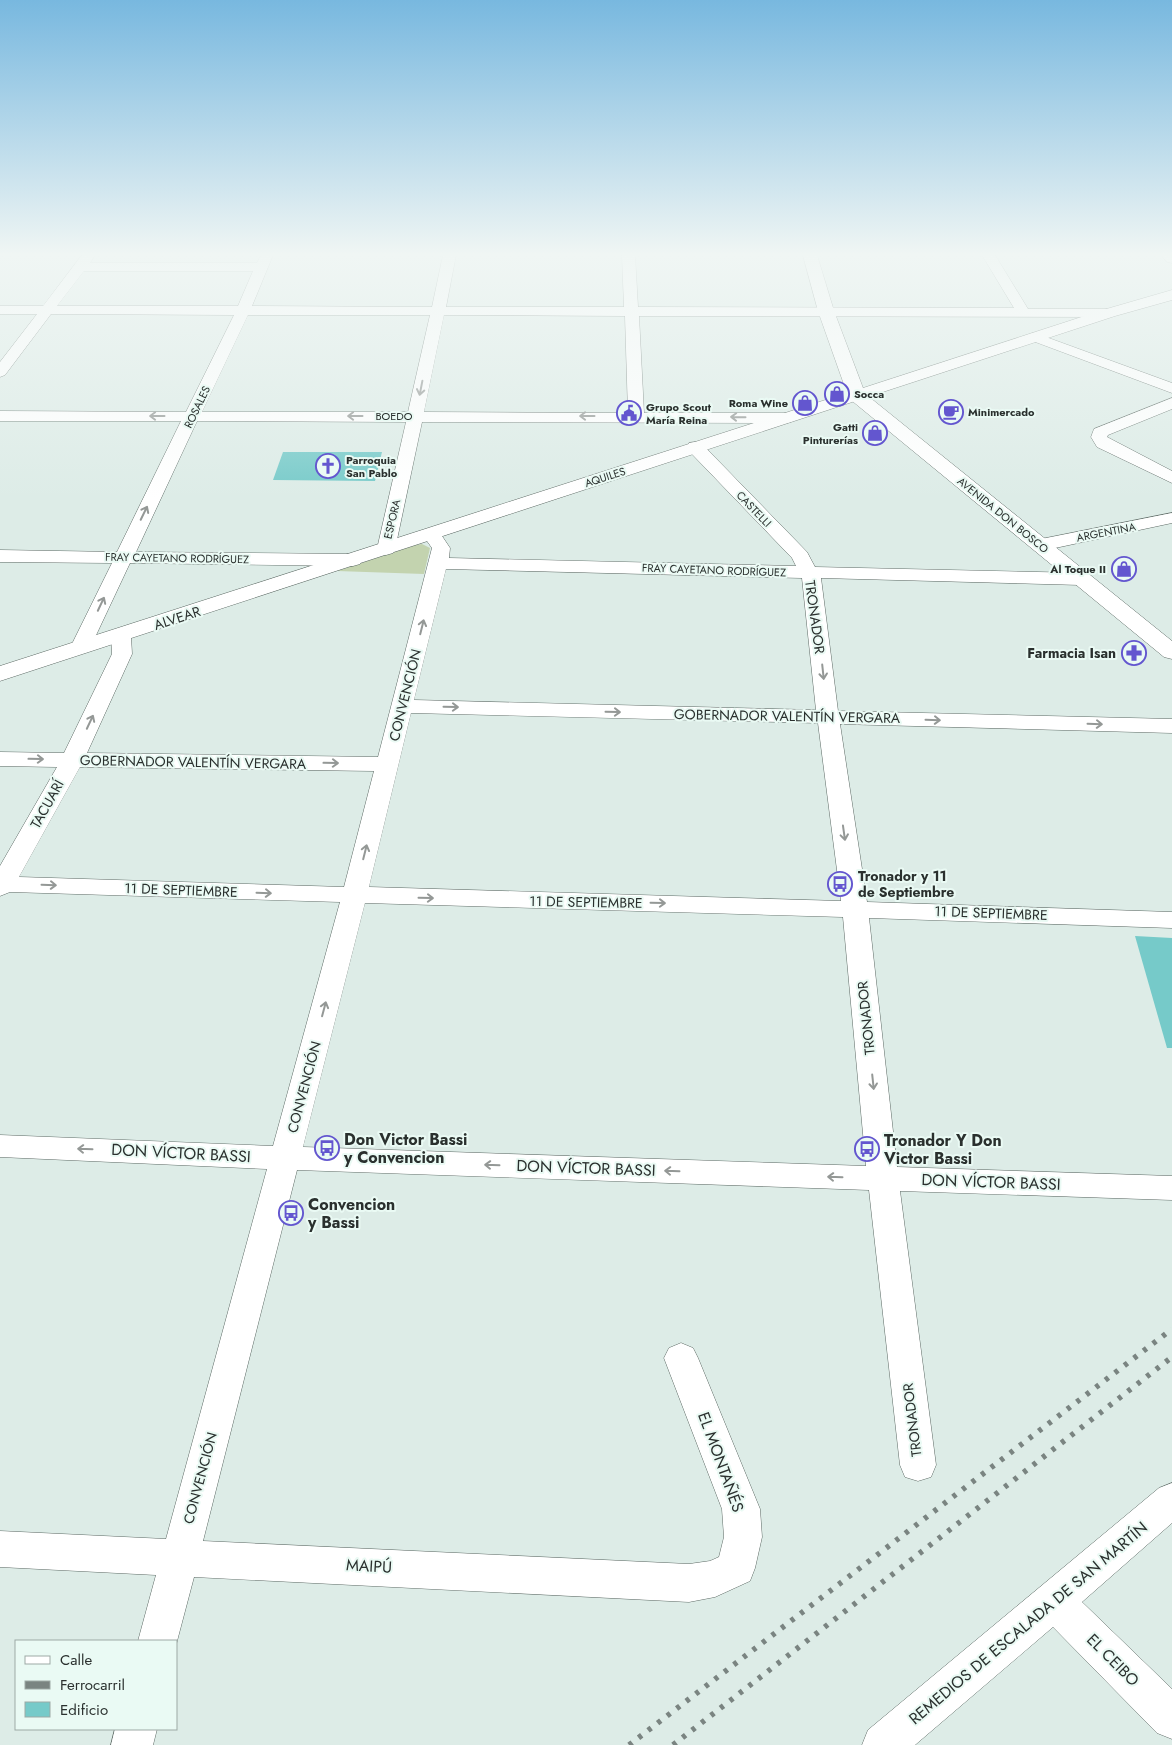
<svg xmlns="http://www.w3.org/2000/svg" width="1172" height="1745" font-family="Jost,sans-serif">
	<rect width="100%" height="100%" fill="#ddece7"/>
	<polygon fill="#c3d3af" points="422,544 430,548 424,574 337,571 415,545"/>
	<g fill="#76cac9">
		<polygon points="283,452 382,452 375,481 273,480"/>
		<polygon points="1135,936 1172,938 1172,1048 1167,1048"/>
	</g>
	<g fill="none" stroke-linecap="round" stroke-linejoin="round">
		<defs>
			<g id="minor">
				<path d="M82 255H95L90 263H257L261 255H273L252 306 432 307 443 255H456L446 307H624L622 255H635L638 307 1014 308 982 255H995L1028 309H1109L1114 310 1116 313 1114 316 1109 317 639 316 644 413H787L793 415 795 418 793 421 787 423 422 422 395 549 393 553 386 555 379 553 377 549 406 422 197 421 136 552 353 554 360 556 362 560 360 564 353 566 130 563 90 648 87 652 80 654 73 652 70 648 112 563 0 562V550L117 552 181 421H0V411L186 412 234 315 51 314 5 375 0 377V362L37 314H0V306H43ZM84 271H253L238 306H57ZM248 315H430L408 412H202ZM444 315 625 316 628 413 424 412Z"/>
				<polygon points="1161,255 1172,255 1172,263 1167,262"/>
				<polygon points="1035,333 1172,383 1172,393 1030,340 1028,337 1030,334"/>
				<polygon points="1172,398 1172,409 1108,435 1107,437 1172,471 1172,483 1097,447 1091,437 1094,429"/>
				<path d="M695 442 701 443 807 552 815 567 1081 573 1088 575 1091 579 1088 583 1081 585 821 578 838 711 1172 719V733L840 724 867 902 1172 912V928L869 918 897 1167 1172 1176V1200L900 1191 936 1465 931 1477 918 1481 905 1477 900 1465 869 1190 297 1170 203 1541 689 1564 710 1561 719 1557 724 1537 722 1509 664 1358 669 1348 681 1343 693 1348 698 1358 760 1509 762 1537 755 1568 750 1581 715 1597 689 1602 194 1577 176 1645V1641H138L156 1575 0 1567V1531L166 1539 267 1169 0 1157V1135L273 1146 340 902 10 892 0 896V866L57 767 0 766V752L64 753 112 654 111 636 114 632 121 630 128 632 131 636 132 654 87 753 378 757 432 548 422 534 424 530 431 528 438 530 450 548 449 558 796 566 792 558 689 451 687 447 689 443ZM446 569 802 578 816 710 414 700ZM411 713 818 723 841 901 369 887ZM80 767 374 771 344 887 19 877ZM365 903 843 917 866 1166 303 1147Z"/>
				<polygon points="1172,513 1172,523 1041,551 1034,549 1032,545 1034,541 1041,539"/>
				<polygon points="1172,1483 1172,1523 1082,1602 1172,1689 1172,1739 1157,1733 1053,1627 915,1745 862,1745 868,1730 1159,1488"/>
				<polygon points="115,1729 157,1729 153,1745 111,1745"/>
			</g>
			<polygon id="tertiary" points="803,255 817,255 834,311 863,388 1103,310 1172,290 1172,300 1115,316 0,681 0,666 847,393 818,311"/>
			<polygon id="secondary" points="857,391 863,392 1172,641 1172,659 1164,657 851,400 848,396 851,392"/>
		</defs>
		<use href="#minor" stroke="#5d6a65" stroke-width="1"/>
		<use href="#tertiary" stroke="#5d6a65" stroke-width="1"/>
		<use href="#secondary" stroke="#5d6a65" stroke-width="1"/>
		<use href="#minor" fill="#fff" fill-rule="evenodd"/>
		<use href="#tertiary" fill="#fff" fill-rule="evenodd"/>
		<use href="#secondary" fill="#fff" fill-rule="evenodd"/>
		<g stroke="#7a8481" stroke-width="5.5" stroke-dasharray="4 8" stroke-linecap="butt">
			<polyline points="629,1745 1172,1329"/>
			<polyline points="673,1745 1172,1357"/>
		</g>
	</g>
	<defs><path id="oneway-shaft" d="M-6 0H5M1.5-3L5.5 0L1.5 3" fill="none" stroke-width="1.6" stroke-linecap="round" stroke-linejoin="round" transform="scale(1.25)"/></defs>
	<g stroke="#949896">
		<use href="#oneway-shaft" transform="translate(421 388) rotate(101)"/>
		<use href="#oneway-shaft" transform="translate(157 416) rotate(180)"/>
		<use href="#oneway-shaft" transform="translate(355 416) rotate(-180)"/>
		<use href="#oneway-shaft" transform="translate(587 416) rotate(180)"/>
		<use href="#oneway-shaft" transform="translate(738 417) rotate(-179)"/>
		<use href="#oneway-shaft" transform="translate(144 513) rotate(-64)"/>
		<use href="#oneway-shaft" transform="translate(101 604) rotate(-65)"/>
		<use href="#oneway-shaft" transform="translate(422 627) rotate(-76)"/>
		<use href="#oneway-shaft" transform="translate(823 672) rotate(84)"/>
		<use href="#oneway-shaft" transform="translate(451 707) rotate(1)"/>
		<use href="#oneway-shaft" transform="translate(613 712) rotate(1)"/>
		<use href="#oneway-shaft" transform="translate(933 720) rotate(2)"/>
		<use href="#oneway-shaft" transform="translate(90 722) rotate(-65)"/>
		<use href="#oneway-shaft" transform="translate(1095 724) rotate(2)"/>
		<use href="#oneway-shaft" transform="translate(36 759) rotate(1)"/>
		<use href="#oneway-shaft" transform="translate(331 763) rotate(1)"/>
		<use href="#oneway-shaft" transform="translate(844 833) rotate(82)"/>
		<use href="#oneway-shaft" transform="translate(365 852) rotate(-76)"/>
		<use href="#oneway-shaft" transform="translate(49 885) rotate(2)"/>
		<use href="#oneway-shaft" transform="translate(264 893) rotate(2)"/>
		<use href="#oneway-shaft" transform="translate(426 898) rotate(1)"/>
		<use href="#oneway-shaft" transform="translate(658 903) rotate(1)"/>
		<use href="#oneway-shaft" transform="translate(324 1009) rotate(-75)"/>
		<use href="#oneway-shaft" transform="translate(873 1082) rotate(84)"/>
		<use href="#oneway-shaft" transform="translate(85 1149) rotate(-178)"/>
		<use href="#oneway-shaft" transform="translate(492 1165) rotate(-178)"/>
		<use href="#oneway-shaft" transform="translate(672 1171) rotate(-178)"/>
		<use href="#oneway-shaft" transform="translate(835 1177) rotate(-178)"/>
	</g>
	<linearGradient id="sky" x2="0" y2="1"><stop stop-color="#78b8df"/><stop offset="0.51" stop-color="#f0f6f4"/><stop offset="1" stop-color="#f0f6f4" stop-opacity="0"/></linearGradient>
	<rect width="1172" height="499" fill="url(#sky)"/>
	<defs>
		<symbol id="shop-ring" viewBox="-11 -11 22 22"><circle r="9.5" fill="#eafaf4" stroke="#6356cf" stroke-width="1.5"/><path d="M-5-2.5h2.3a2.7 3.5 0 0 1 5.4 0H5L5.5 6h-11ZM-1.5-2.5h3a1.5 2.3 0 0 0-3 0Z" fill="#6356cf"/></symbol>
		<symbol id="cafe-ring" viewBox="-11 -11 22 22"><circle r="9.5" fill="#eafaf4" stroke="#6356cf" stroke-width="1.5"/><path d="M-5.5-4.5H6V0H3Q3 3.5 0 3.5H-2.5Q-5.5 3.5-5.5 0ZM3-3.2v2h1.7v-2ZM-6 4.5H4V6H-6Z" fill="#6356cf"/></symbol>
		<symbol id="civic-ring" viewBox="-11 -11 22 22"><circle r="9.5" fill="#eafaf4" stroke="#6356cf" stroke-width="1.5"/><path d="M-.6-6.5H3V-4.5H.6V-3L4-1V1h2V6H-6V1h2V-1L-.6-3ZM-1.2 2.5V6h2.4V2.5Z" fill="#6356cf"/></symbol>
		<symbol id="church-ring" viewBox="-11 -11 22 22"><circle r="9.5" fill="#eafaf4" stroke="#6356cf" stroke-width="1.5"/><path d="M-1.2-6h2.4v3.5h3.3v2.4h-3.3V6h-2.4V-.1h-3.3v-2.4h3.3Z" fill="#6356cf"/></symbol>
		<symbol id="pharmacy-ring" viewBox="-11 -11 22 22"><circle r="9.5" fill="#eafaf4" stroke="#6356cf" stroke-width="1.5"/><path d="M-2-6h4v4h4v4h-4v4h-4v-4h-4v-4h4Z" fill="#6356cf"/></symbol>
		<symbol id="bus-ring" viewBox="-11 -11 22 22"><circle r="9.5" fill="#eafaf4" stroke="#6356cf" stroke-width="1.5"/><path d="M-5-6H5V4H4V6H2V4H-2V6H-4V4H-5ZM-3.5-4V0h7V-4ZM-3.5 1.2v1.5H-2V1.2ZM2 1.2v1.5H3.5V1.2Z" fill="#6356cf"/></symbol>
	</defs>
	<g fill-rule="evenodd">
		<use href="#shop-ring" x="823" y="380" width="28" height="28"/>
		<use href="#shop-ring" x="791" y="389" width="28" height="28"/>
		<use href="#cafe-ring" x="937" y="398" width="28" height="28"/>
		<use href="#civic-ring" x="615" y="399" width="28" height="28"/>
		<use href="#shop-ring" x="861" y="419" width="28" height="28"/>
		<use href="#church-ring" x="314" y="452" width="28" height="28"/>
		<use href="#shop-ring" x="1110" y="555" width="28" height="28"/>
		<use href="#pharmacy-ring" x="1120" y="639" width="28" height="28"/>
		<use href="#bus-ring" x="826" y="870" width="28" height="28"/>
		<use href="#bus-ring" x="313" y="1134" width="28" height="28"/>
		<use href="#bus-ring" x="853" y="1135" width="28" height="28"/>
		<use href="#bus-ring" x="277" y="1199" width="28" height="28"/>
	</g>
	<g text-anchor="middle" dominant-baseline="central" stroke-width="4" stroke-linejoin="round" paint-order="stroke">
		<g font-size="11" font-weight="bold" fill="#2a302e" stroke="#eafaf4" text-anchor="start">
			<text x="854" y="394">Socca</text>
			<text x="788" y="403" text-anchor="end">Roma Wine</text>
			<text x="646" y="407">Grupo Scout<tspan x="646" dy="13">María Reina</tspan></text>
			<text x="968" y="412">Minimercado</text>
			<text x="858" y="427" text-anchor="end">Gatti<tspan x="858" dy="13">Pinturerías</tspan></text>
			<text x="346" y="460">Parroquia<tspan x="346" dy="13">San Pablo</tspan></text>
			<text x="1106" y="569" text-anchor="end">Al Toque II</text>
		</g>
		<g font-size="11" fill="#2a302e" stroke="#eafaf4">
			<text transform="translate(197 407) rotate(-64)">ROSALES</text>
			<text x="394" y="416">BOEDO</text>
			<text transform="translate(605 477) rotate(-18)">AQUILES</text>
			<text transform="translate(754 509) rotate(46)">CASTELLI</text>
			<text transform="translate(1003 515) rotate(39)">AVENIDA DON BOSCO</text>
			<text transform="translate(392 519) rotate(-77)">ESPORA</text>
			<text transform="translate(1106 532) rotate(-11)">ARGENTINA</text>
			<text transform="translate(177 558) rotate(1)">FRAY CAYETANO RODRÍGUEZ</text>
			<text transform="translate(714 570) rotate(2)">FRAY CAYETANO RODRÍGUEZ</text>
		</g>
		<g font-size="14" fill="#2a302e" stroke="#eafaf4">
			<text transform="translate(815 617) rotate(82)">TRONADOR</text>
			<text transform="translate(177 618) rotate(-18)">ALVEAR</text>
			<text transform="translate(405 695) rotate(-76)">CONVENCIÓN</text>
			<text transform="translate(787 716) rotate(1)">GOBERNADOR VALENTÍN VERGARA</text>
			<text transform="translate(193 762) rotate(1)">GOBERNADOR VALENTÍN VERGARA</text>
			<text transform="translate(47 804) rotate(-61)">TACUARÍ</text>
			<text transform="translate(181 890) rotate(2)">11 DE SEPTIEMBRE</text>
			<text transform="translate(586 902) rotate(1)">11 DE SEPTIEMBRE</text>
			<text transform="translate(991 913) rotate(2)">11 DE SEPTIEMBRE</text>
			<text transform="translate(866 1018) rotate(-96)">TRONADOR</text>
			<text transform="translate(304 1087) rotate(-75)">CONVENCIÓN</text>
			<text transform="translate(912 1420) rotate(-97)">TRONADOR</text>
			<text transform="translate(200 1478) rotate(-75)">CONVENCIÓN</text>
		</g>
		<g font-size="14" font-weight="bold" fill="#2a302e" stroke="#eafaf4" text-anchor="end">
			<text x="1116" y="653">Farmacia Isan</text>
			<text x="858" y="876" text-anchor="start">Tronador y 11<tspan x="858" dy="16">de Septiembre</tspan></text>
		</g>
		<g font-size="16" font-weight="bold" fill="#2a302e" stroke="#eafaf4" text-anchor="start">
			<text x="344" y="1139">Don Victor Bassi<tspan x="344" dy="18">y Convencion</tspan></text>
			<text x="884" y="1140">Tronador Y Don<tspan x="884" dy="18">Victor Bassi</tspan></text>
			<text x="308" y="1204">Convencion<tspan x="308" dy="18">y Bassi</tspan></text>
		</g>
		<g font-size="16" fill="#2a302e" stroke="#eafaf4">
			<text transform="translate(181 1153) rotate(3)">DON VÍCTOR BASSI</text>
			<text transform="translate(586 1168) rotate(2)">DON VÍCTOR BASSI</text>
			<text transform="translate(991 1182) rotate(2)">DON VÍCTOR BASSI</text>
			<text transform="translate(721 1462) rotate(70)">EL MONTAÑÉS</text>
			<text transform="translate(369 1566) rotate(3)">MAIPÚ</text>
			<text transform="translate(1028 1623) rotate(-40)">REMEDIOS DE ESCALADA DE SAN MARTÍN</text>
			<text transform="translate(1113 1660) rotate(45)">EL CEIBO</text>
		</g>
	</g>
	<rect x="15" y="1640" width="162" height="90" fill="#eafaf4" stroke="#9da9a5"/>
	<rect x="25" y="1656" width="25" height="8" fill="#ffffff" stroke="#9da9a5"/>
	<text x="60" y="1665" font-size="15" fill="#2a302e">Calle</text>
	<rect x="25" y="1681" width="25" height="8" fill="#7a8481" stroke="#9da9a5"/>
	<text x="60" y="1690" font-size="15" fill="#2a302e">Ferrocarril</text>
	<rect x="25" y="1702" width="25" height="15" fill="#76cac9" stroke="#9da9a5"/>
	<text x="60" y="1715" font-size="15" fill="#2a302e">Edificio</text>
</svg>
